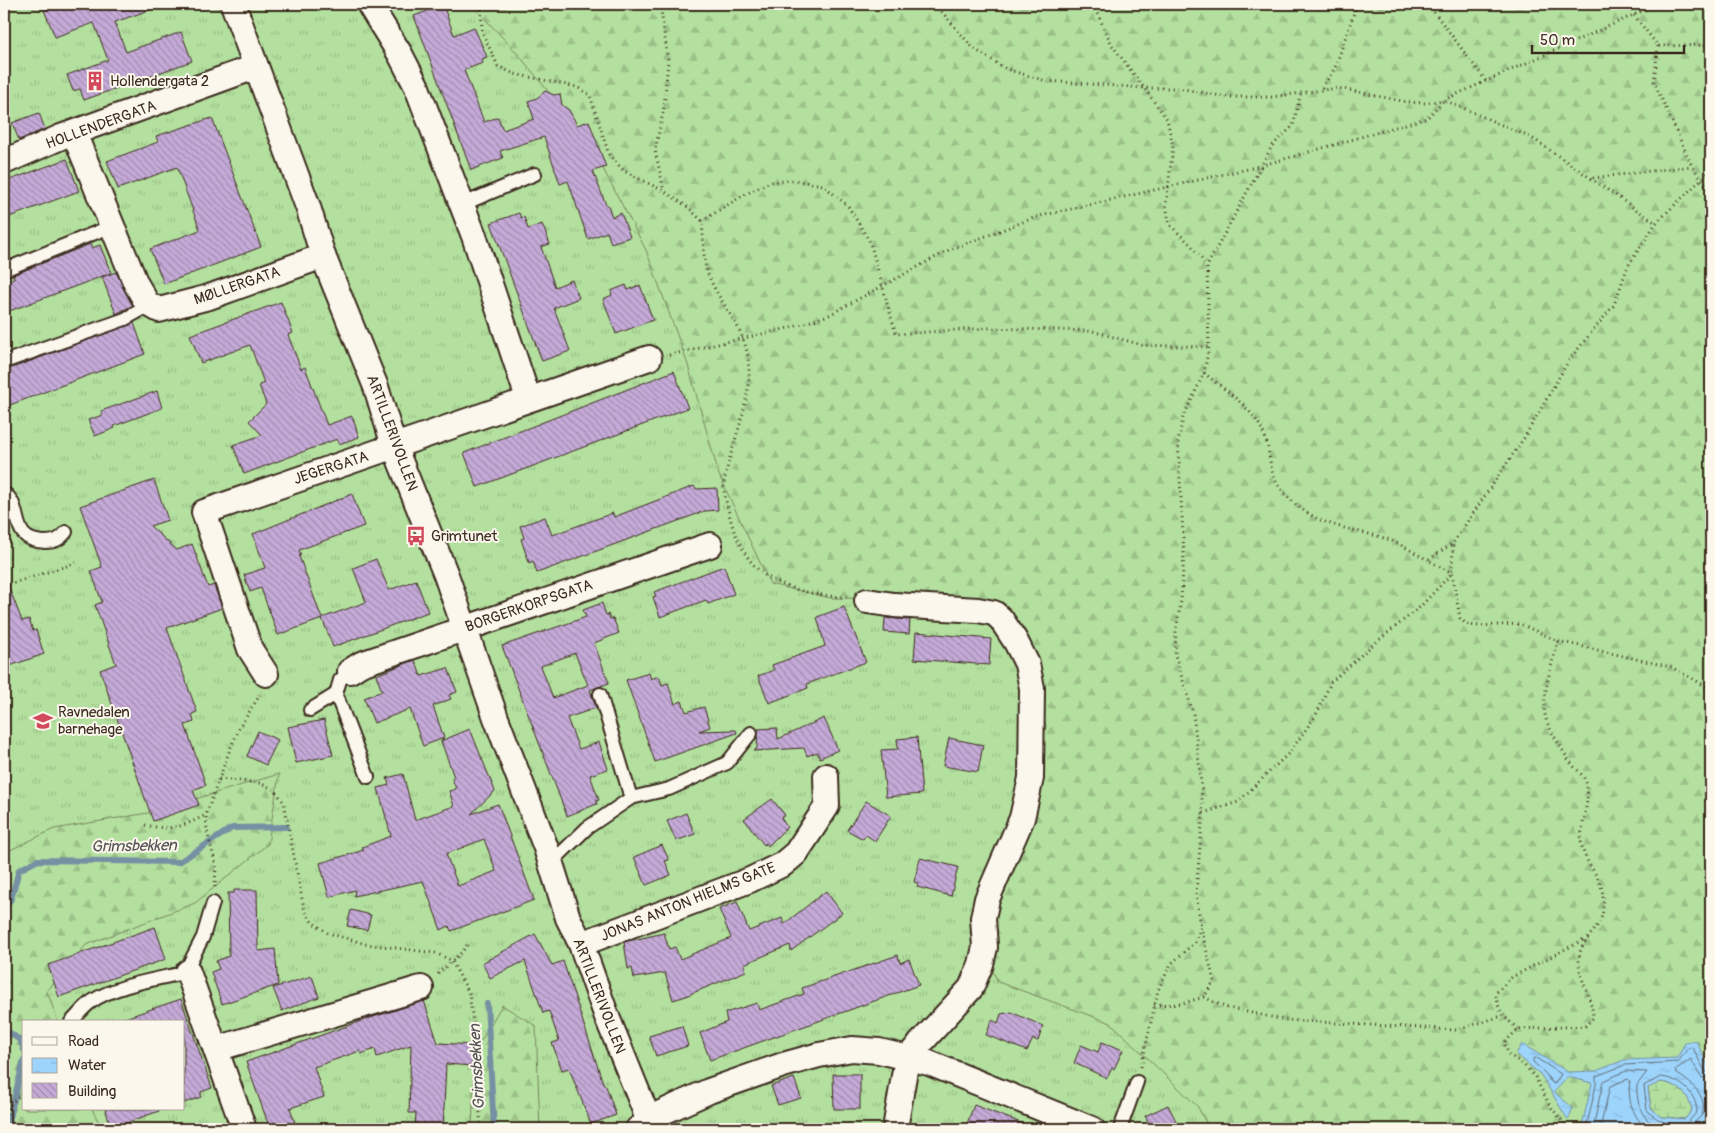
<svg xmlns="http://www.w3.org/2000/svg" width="1715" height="1133" font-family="Pangolin,sans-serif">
	<defs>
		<pattern id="grass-tufts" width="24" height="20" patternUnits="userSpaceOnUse" patternTransform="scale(1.25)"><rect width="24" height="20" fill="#b3e09f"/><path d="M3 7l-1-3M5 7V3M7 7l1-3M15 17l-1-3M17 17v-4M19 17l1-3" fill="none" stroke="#9bc088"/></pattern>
		<pattern id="forest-firs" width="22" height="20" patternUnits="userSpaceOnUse" patternTransform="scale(1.25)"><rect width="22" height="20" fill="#b3e09f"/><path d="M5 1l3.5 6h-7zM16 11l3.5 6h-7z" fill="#9bc088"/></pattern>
		<pattern id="wetland-marsh" width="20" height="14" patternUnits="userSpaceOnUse" patternTransform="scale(1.25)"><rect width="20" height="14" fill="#b3e09f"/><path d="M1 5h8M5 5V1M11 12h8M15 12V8" fill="none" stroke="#9bc088"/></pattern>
		<pattern id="water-ripples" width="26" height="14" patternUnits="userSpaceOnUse" patternTransform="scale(1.25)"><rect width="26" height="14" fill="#9dd4fc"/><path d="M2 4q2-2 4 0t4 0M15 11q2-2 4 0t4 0" fill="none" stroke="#88b6d8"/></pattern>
		<pattern id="building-back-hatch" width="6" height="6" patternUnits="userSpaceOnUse" patternTransform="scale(1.25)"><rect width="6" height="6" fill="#c5aad8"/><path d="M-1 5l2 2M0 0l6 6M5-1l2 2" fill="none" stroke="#a18baf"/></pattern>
	</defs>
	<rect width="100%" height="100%" fill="#fbf7ec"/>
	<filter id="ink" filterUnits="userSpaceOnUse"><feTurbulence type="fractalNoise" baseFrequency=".02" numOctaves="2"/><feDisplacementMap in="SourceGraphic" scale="10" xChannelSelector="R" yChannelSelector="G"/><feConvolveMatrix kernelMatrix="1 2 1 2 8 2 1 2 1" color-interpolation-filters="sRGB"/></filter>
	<g filter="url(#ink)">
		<path fill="url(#grass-tufts)" stroke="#77855e" fill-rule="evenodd" d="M4 4H1711V1129H4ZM24 1022H184V1109H24Z"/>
		<g fill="url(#forest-firs)" stroke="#77855e">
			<polygon points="471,4 1711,4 1711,1129 1209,1129 1198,1107 1111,1023 998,982 982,949 1023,845 1046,726 1020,641 953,599 831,598 770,584 719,475 687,362 646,250 589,142 518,54"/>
			<polygon points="279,774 268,844 195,903 86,945 47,991 58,1022 24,1022 24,1109 92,1109 102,1129 4,1129 4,853 54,829 148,813"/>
			<polygon points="502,1005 536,1026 540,1129 472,1129 475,1051"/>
		</g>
		<path fill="url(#wetland-marsh)" stroke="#77855e" d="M1661 1082C1678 1084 1689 1094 1692 1110L1685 1119 1661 1117 1651 1108 1648 1087Z"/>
		<path fill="url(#water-ripples)" stroke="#7690a3" fill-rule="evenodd" d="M1696 1041 1711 1071V1129H1581L1592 1083 1568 1077 1554 1092 1573 1108 1568 1120 1541 1075 1516 1054 1522 1044 1568 1072 1596 1071 1624 1060 1677 1058 1685 1043ZM1661 1082C1678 1084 1689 1094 1692 1110L1685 1119 1661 1117 1651 1108 1648 1088Z"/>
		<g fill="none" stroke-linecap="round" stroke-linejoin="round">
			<g stroke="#626e77" stroke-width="1">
				<polygon points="1536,1058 1561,1074 1555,1084 1552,1083 1544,1072 1533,1062 1533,1059"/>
				<path d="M1661 1077C1680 1079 1696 1092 1697 1112L1687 1123C1671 1126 1658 1122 1647 1110L1644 1086Z"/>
				<polyline points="1586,1129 1596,1085 1596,1076 1625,1065 1678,1062 1688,1048 1692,1047 1705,1071 1711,1074"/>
				<path d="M1593 1129 1603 1081 1626 1071 1647 1072 1637 1085C1636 1107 1644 1125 1666 1129"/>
				<path d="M1600 1129 1610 1086 1628 1079 1630 1081C1627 1100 1633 1117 1647 1129"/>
				<path d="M1688 1129 1702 1115C1708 1095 1691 1083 1676 1073L1675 1070 1691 1059 1701 1077 1711 1080"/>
			</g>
			<g stroke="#7690a3" stroke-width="6">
				<polyline points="4,908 11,899 19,870 38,860 179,862 232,828 286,827"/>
				<polyline points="487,1004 494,1129"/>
				<polyline points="4,1029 20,1040 24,1050"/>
				<polyline points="10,1129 9,1119 24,1060"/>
			</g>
		</g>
		<g fill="url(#building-back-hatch)" stroke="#3b2a1e" fill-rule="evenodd">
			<polygon points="61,4 161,4 161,6 115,22 126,52 181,32 192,61 84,100 80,89 73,91 67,75 108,60 94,23 55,37 44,10"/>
			<polygon points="443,5 454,35 474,27 487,57 482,59 483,63 464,70 484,122 498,117 503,130 534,119 528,101 537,98 545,91 554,95 560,94 562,105 569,110 577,125 589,121 606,167 593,171 606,205 608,205 612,217 621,213 630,237 611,243 607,232 588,239 568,181 560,184 544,137 500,151 503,158 471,170 414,16"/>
			<polygon points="39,113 45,129 19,140 12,123"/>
			<polygon points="212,118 261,247 164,284 150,249 200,230 177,167 118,189 107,161 158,142 156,136"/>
			<polygon points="67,159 79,191 4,219 4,182"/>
			<polygon points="519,213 521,218 524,217 528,229 542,224 550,244 541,247 555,287 572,280 579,298 554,308 570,351 542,361 491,223"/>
			<polygon points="90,244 92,248 100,245 111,273 4,313 4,282 14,278 13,275"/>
			<polygon points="116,272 133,305 116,314 102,277"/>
			<polygon points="626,285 628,290 640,285 653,320 616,334 603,299 612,295 611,291"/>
			<polygon points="281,302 293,333 288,335 301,369 305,367 327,425 352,416 359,437 339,444 337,439 244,474 233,445 262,435 249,421 266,404 259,385 264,383 250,345 201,363 190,335"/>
			<polygon points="134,323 145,354 10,405 4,389 4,371"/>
			<polygon points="674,371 688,408 477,487 464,453"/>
			<polygon points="157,391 162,408 114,426 115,428 95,436 88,420 103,415 101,411"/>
			<polygon points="154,480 168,520 150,526 177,550 192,544 208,587 214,585 222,608 167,628 197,712 192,714 194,722 185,725 206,785 193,790 199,805 153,821 100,670 116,664 95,605 102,602 91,571 102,567 80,506"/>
			<polygon points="694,486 696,489 717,488 718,510 705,511 537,573 533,561 529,563 521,539 524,538 520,526 545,517 552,535 613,513 614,517"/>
			<polygon points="352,494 364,526 299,550 301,555 299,556 322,619 278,635 261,588 250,592 244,575 265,568 253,534"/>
			<polygon points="376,559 389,590 416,580 428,612 333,647 322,618 366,602 353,568"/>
			<polygon points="724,566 734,594 708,604 706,600 660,617 653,597 656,596 654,592"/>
			<polygon points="5,577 22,621 29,619 33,631 36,630 44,654 4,668"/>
			<path d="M602 603 606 615 608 614 610 619 613 618 619 633 594 643 609 683 590 690 596 708 567 718 579 749 599 742 608 769 590 775 599 800 596 801 597 804 567 816 502 646 586 617 583 610ZM575 653 588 685 553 698 541 666Z"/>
			<polygon points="844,607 866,662 807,684 808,688 769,703 758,676 774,670 772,665 825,646 817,617"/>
			<polygon points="885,618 910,620 909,634 884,632"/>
			<polygon points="916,632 991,639 989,665 914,659"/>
			<polygon points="415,660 421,676 448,668 457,692 449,695 451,699 433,706 444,738 423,746 410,709 374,723 364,698 382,691 376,675"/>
			<polygon points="649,673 651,679 659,676 662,685 668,683 675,704 682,701 686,712 704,707 710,727 699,731 736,730 737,733 655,762 626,680"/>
			<polygon points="824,718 838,750 820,758 817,752 807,756 804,748 754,751 757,748 758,729 777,728 778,739"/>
			<polygon points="324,720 333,755 296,763 288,727"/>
			<path d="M470 729 495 791 471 814 498 804 534 900 451 931 449 926 441 930 423 881 354 896 355 890 329 897 320 863 364 850 362 847 391 836 378 788 389 785 387 778 403 774 415 820 454 806 449 791 456 789 452 778 454 777 441 741ZM484 839 496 871 458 886 446 854Z"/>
			<polygon points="258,731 278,740 266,765 247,756"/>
			<polygon points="917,737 922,794 886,797 881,750 898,749 897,739"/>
			<polygon points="949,738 983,745 978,772 943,766"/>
			<polygon points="772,799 785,815 781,818 787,827 768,846 766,843 764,845 744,819"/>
			<polygon points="866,801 891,816 875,841 866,835 863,839 847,830"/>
			<polygon points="686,813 695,834 676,841 667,821"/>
			<polygon points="662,845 669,860 665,861 671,875 646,885 634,857"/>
			<polygon points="920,858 958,867 951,896 917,887 918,883 914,882"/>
			<polygon points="234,890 257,890 258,951 275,949 278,985 222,1004 211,972 219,969 216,961 229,956 228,893 234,893"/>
			<polygon points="826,891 842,913 791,951 790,945 744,964 746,971 683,997 673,1000 665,973 634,978 632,968 628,969 624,942 664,933 669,949 675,947 680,959 731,938 719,909 737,902 749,931 782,918 784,924"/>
			<polygon points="351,910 371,915 367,930 347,926"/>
			<polygon points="155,927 166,959 59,997 48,965"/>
			<polygon points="535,934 552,965 563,961 603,1083 606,1086 616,1115 591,1124 569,1068 562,1070 552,1043 559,1041 549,1011 543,1013 525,961 490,978 482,963"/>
			<polygon points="898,955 900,963 909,959 919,985 710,1060 700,1033 727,1022 725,1013 757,1003 759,1010 804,994 802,988"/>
			<polygon points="312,976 319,997 282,1011 273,988"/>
			<polygon points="181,999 212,1088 201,1092 201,1097 184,1103 184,1022 123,1022 122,1019"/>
			<polygon points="424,1001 438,1043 474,1045 472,1066 446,1064 443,1129 415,1129 416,1113 409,1113 411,1045 377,1057 375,1049 361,1054 360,1051 314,1067 324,1097 290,1108 297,1129 270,1129 246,1062 364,1020"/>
			<polygon points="1011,1012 1043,1026 1038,1041 1033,1039 1027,1051 986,1035 992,1020 998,1023 1001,1014"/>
			<polygon points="682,1026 688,1046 656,1056 649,1036"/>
			<polygon points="1102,1042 1123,1050 1114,1069 1112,1068 1107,1078 1074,1063 1081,1045 1098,1052"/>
			<polygon points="833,1074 860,1074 860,1109 834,1109"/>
			<polygon points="794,1078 801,1098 778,1105 771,1086"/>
			<polygon points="974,1105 1034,1128 1033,1129 965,1129"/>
			<polygon points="1168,1105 1180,1129 1152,1129 1145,1116"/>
			<polygon points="105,1109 159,1109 159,1111 112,1128"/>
		</g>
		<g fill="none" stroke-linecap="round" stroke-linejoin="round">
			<defs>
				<g id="service">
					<polyline points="461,205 535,174"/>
					<polyline points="4,270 112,226"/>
					<polyline points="4,362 125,319 150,305"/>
					<path d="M4 493C25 507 7 541 45 542 54 542 60 540 66 532"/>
					<polyline points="350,671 340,680 336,694 368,777"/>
					<polyline points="600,694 631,798"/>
					<polyline points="310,710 336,694"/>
					<polyline points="551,863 587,828 631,798 669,789 727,763 751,733"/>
					<path d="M71 1022C78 1015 83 1008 91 1002 115 985 159 979 188 972V966L203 937 213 903"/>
					<polyline points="1120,1129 1137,1082"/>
				</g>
				<g id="minor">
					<polyline points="233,4 308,207 323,256 376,387 394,446 446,575 496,718 546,848 568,918 581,944 607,1017 644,1108 650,1129"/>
					<polyline points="369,4 400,54 416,85 474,236 528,398"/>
					<polyline points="74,133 136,284 147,303 159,310 209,297 323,256"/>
					<polyline points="4,162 61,137 255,67"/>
					<polyline points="867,601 894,605 978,610 994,613 1001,619 1016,642 1027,664 1032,688 1031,778 1022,818 987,899 983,918 985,947 981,964 971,988 907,1058 895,1129"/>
					<polyline points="350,671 361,664 710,545"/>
					<polyline points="266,674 250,649 204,512 649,358"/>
					<polyline points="581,944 750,880 783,864 796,853 827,806 826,776"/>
					<polyline points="188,972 244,1129"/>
					<polyline points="216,1049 421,988"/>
					<polyline points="638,1129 648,1125 661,1113 709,1091 783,1065 819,1055 852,1049 879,1051 929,1063 1092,1129"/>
				</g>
			</defs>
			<use href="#service" stroke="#3b2a1e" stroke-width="16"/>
			<use href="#minor" stroke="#3b2a1e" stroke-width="28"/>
			<g stroke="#3b2a1e" stroke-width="3" stroke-dasharray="1 4" stroke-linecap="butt">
				<path d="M481 4 482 32 498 66 514 74 577 87 590 95 609 155 624 171 664 191 689 208 702 221C704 237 702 259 708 274 719 303 744 326 748 358 754 400 731 442 724 483 723 492 727 504 729 513 733 533 745 559 761 572 780 589 823 597 847 597"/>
				<polyline points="663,4 661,10 668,61 664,108 655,150 664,191"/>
				<polyline points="935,4 973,48 1006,69 1046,81 1146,88 1178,88 1227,97 1271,97 1338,88 1407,102 1425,103 1444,100 1658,4"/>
				<polyline points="1095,4 1097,13 1112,45 1167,119 1173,146 1166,206 1170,225 1191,245 1207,266"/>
				<polyline points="1428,4 1486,81"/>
				<polyline points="1634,15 1658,46 1711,45"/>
				<polyline points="1658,46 1654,82 1692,166 1711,192"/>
				<polyline points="1322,88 1335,68 1357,4"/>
				<polyline points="1711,170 1656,223 1628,266 1614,305 1569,360 1524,438 1453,543 1428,560 1452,573 1460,618 1466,624 1475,626 1520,624 1558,641 1671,667 1711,689"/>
				<polyline points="1593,178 1692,166"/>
				<polyline points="702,221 742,196 770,182 794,180 823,185 848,206 870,242 896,334 989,328 1092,331 1142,345 1209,347"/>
				<polyline points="669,355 793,327 829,315 949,250 1036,217 1260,166 1427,118 1444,100 1532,138 1656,223"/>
				<path d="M1204 373C1226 391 1258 411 1266 440 1271 458 1269 475 1282 490 1313 528 1345 526 1387 539 1401 544 1415 553 1428 560"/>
				<polyline points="4,586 76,563"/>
				<path d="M1558 641C1553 661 1540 699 1546 719 1550 732 1561 747 1568 759 1574 769 1585 774 1587 786 1590 805 1578 831 1582 847 1589 873 1606 876 1603 910 1601 931 1579 939 1579 960 1579 981 1593 998 1593 1018L1585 1026 1518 1029 1504 1043 1509 1055 1523 1064 1535 1077 1550 1106 1569 1129"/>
				<polyline points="219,779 260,783 275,790 284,803 302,899 305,911 312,922 328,933 366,944 435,953 451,960 469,993 473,1022 481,1129"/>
				<polyline points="1203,813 1238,802 1290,752 1316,715 1331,682 1369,648 1420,607 1452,573 1453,543"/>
				<path d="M145 825C171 831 182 827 206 815"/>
				<polyline points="215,887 216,866 207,831 206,815 230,749 241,725 260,695"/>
				<path d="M438 974C448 963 461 956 468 943"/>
				<polyline points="1204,997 1224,1007 1285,1020 1456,1030 1502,1016"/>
				<polyline points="1154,1005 1180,1004 1204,997 1214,981 1201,928"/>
				<path d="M1518 1029C1505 1018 1497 1011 1496 993L1512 977 1585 939"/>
				<polyline points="1141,1067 1158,990 1171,964 1195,942 1201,927 1196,893 1203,813 1200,771 1193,713 1175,655 1176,630 1181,601 1184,554 1178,442 1183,418 1204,373 1209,347 1207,266 1272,146 1293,126 1301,92"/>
				<polyline points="4,1118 11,1104 24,1091"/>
			</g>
			<use href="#service" stroke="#fbf7ec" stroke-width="12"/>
			<use href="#minor" stroke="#fbf7ec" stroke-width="24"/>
		</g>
	</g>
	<defs>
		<symbol id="building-bare" viewBox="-9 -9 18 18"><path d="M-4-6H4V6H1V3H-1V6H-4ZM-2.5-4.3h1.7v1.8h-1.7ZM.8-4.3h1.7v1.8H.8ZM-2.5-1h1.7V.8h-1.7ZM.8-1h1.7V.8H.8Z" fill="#d1495b" stroke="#fbf7ec" stroke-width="2.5" paint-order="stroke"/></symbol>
		<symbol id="bus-bare" viewBox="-9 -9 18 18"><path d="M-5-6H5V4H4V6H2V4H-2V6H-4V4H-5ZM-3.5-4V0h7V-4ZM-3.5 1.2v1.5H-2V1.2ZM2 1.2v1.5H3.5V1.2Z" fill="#d1495b" stroke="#fbf7ec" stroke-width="2.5" paint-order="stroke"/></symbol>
		<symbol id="school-bare" viewBox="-9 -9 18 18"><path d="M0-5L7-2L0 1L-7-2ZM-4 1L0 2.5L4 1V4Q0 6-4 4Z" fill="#d1495b" stroke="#fbf7ec" stroke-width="2.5" paint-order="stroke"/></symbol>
	</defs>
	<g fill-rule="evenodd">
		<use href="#building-bare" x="81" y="67" width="28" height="28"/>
		<use href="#bus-bare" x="402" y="522" width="28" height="28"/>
		<use href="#school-bare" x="29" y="707" width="28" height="28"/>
	</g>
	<g text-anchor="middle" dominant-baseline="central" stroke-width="4" stroke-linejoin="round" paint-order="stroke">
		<g font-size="15" fill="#3b2a1e" stroke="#fbf7ec" text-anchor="start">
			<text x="110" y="81">Hollendergata 2</text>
			<text x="431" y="536">Grimtunet</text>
			<text x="58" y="712">Ravnedalen<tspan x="58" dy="17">barnehage</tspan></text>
		</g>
		<g font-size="15" fill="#3b2a1e" stroke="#fbf7ec">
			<text transform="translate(101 125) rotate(-20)">HOLLENDERGATA</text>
			<text transform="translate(237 286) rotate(-19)">MØLLERGATA</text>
			<text transform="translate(392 433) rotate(70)">ARTILLERIVOLLEN</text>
			<text transform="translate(331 468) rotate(-18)">JEGERGATA</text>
			<text transform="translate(529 606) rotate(-19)">BORGERKORPSGATA</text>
			<text transform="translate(688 902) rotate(-22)">JONAS ANTON HIELMS GATE</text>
			<text transform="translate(599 996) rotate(69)">ARTILLERIVOLLEN</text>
		</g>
		<g font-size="16" font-style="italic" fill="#545456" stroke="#fbf7ec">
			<text transform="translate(134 846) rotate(-1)">Grimsbekken</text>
			<text transform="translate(477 1067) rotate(-93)">Grimsbekken</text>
		</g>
	</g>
	<rect width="1715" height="1133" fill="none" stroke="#fbf7ec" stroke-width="20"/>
	<rect x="10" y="10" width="1695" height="1113" fill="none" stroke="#3b2a1e" stroke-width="2" filter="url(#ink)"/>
	<rect x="22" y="1020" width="162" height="90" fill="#fbf7ec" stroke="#aea59a"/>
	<rect x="32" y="1037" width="25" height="8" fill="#fbf7ec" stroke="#aea59a"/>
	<text x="68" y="1046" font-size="15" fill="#3b2a1e">Road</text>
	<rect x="32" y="1058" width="25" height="15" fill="url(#water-ripples)" stroke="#aea59a"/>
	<text x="68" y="1070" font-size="15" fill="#3b2a1e">Water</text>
	<rect x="32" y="1083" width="25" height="15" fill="url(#building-back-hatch)" stroke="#aea59a"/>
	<text x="68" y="1096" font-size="15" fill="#3b2a1e">Building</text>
	<path d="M1532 45v8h152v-8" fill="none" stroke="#3b2a1e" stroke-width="2.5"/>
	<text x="1540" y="45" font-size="15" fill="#3b2a1e" stroke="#fbf7ec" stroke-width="4" paint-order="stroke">50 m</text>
</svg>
